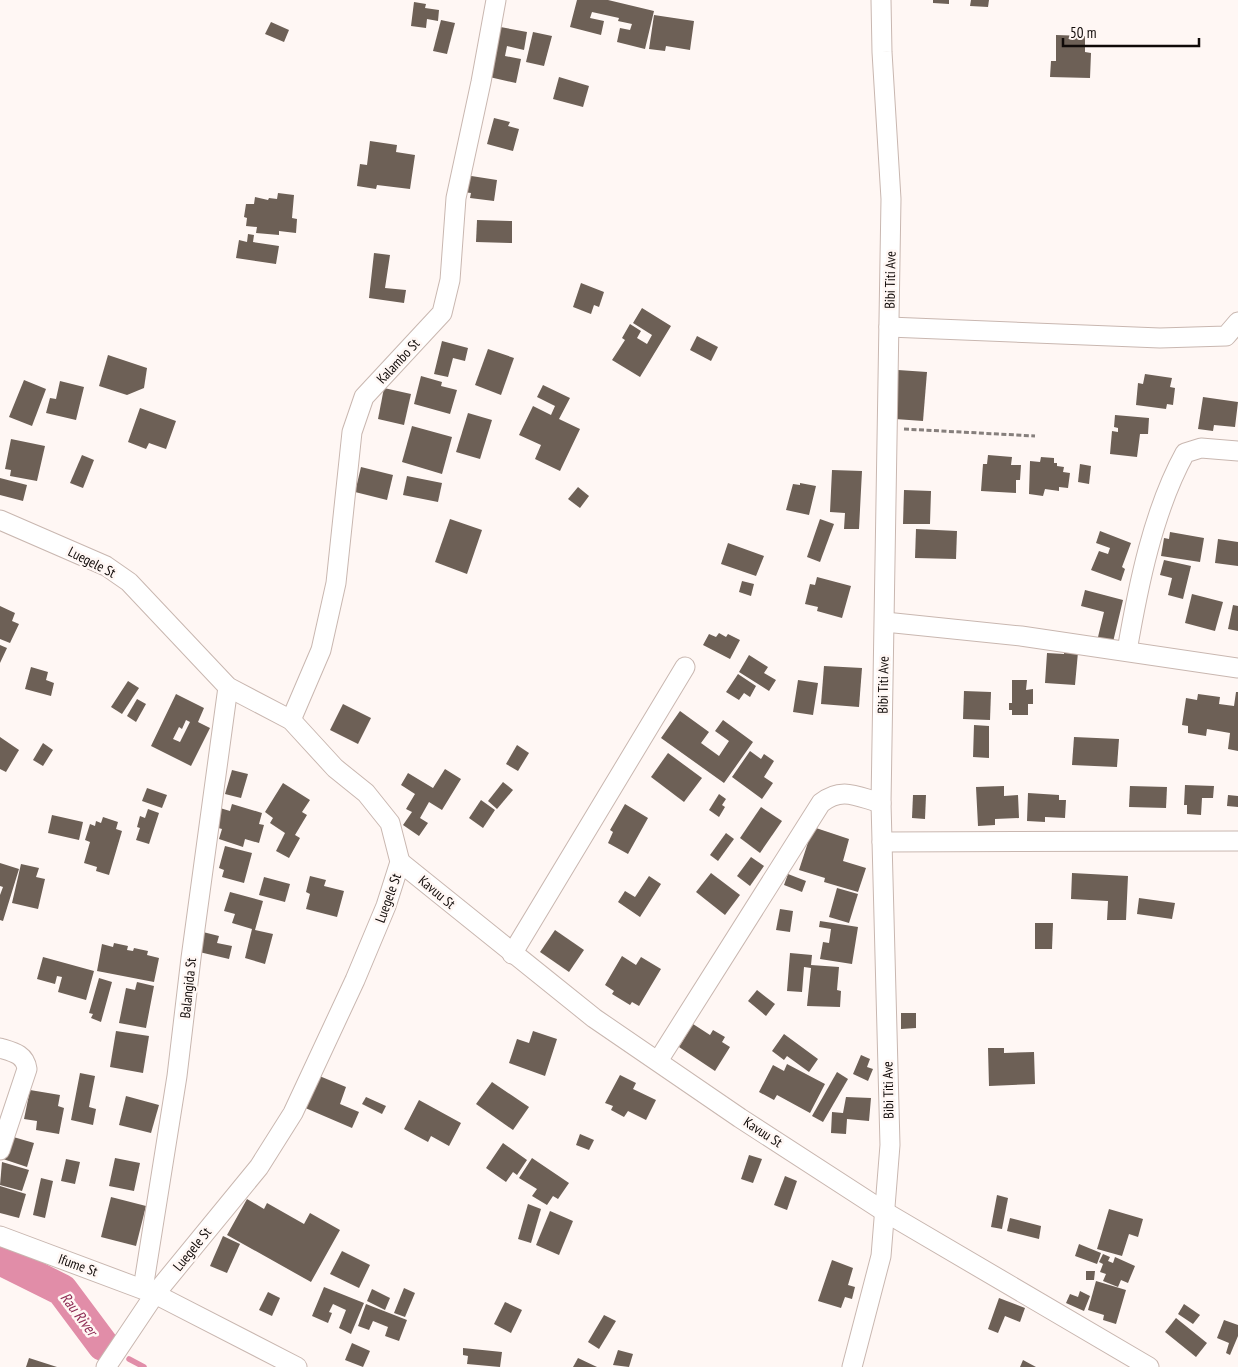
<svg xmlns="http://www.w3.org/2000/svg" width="1238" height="1367" font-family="'PT Sans Narrow',sans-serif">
	<rect width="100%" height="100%" fill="#fff7f4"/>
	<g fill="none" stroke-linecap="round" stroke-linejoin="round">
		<polyline stroke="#e18da8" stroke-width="5.5" points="129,1359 144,1367"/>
		<polyline stroke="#e18da8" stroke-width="32" points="0,1259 62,1290 103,1345"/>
	</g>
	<g fill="#6d6056" fill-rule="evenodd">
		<polygon points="577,0 608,0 654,11 645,49 617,42 620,28 630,30 632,24 618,21 619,18 592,12 590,18 604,21 601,35 570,27"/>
		<polygon points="933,0 949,0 949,4 933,3"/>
		<polygon points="971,0 989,0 988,7 970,6"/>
		<polygon points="414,2 426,4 425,8 439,10 438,21 427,19 426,28 411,26"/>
		<polygon points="654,15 694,21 690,50 666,46 665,51 649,49"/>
		<polygon points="441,20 455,23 447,54 433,51"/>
		<polygon points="271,22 289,30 284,42 265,34"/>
		<polygon points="495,26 527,32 524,50 507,46 505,56 521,59 516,83 485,76"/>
		<polygon points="533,32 552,36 544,66 526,62"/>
		<polygon points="1056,35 1085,36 1085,52 1091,53 1090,78 1050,77 1051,61 1056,61"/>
		<polygon points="559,77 589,86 583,107 553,99"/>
		<polygon points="494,118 510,122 508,126 519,129 513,151 487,144"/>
		<polygon points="370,141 397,145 396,152 415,155 410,189 377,185 376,189 357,186 360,164 367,165"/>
		<polygon points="465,175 497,180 494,201 470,198 471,193 463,192"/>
		<polygon points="278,193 294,195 292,218 297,219 296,233 279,231 279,235 256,233 257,227 246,226 247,218 244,217 246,204 254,204 255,197 268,200 269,198 277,199"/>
		<polygon points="477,220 512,221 512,243 476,242"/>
		<polygon points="248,234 254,235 253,242 279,246 276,264 236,258 239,240 247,242"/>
		<polygon points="374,253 390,255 385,288 406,290 404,303 369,298"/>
		<polygon points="581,283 604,292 599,307 594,305 591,314 573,307"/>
		<polygon points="642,308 671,326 640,377 612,360 625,340 622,338 630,324 641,331 637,338 647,344 652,335 633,323"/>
		<polygon points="697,336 718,347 711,361 690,350"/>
		<polygon points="442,341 468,348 465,361 453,358 448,377 434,374"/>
		<polygon points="488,349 514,358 501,395 475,385"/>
		<polygon points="108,355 147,368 144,388 127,395 99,386"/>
		<polygon points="898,370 927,372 923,421 895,419"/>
		<polygon points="1145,374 1172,378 1170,387 1175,388 1173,405 1167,404 1166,409 1136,405 1138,383 1143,384"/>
		<polygon points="421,376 442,382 441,386 457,390 450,414 414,404"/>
		<polygon points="24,380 46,389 32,426 9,417"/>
		<polygon points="60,381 84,387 76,420 46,413 50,398 56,399"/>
		<polygon points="543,385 570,398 559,419 580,429 560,471 535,459 541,445 519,435 533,406 551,415 555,406 537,397"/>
		<polygon points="384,388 411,394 404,425 378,419"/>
		<polygon points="1203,397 1238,402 1235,427 1214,425 1213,431 1198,429"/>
		<polygon points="140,408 176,421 166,449 149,443 146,449 128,442"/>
		<polygon points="468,413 492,420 480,459 456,452"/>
		<polygon points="1115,415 1149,418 1148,434 1140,434 1137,457 1110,454 1112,431 1118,432 1118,428 1114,427"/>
		<polygon points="412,426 452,437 442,474 402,462"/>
		<polygon points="11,439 45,446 37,481 10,476 11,470 5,469"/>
		<polygon points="82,455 94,460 83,488 70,483"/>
		<polygon points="988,455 1012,457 1011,465 1021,465 1020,480 1016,480 1016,493 981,491 983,464 987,464"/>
		<polygon points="1041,457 1054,458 1054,463 1057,463 1057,466 1064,467 1063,472 1070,473 1068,488 1059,487 1059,491 1045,489 1043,496 1029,494 1030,461 1040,462"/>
		<polygon points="1080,464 1091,466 1089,484 1078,482"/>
		<polygon points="361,467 393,475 387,500 355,492"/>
		<polygon points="832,470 862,471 859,529 844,529 845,513 830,512"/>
		<polygon points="407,476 442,483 438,502 403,495"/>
		<polygon points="0,478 27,485 23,501 0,495"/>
		<polygon points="800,483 816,486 809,515 786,510 793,484 800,485"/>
		<polygon points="578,487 589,496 580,508 568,499"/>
		<polygon points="904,490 931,491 930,524 903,524"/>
		<polygon points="450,519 482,530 467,574 435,562"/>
		<polygon points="820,519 834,524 820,562 807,557"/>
		<polygon points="916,529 957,531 956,559 915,558"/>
		<polygon points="1100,531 1131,543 1122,567 1125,569 1121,581 1091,570 1099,551 1108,554 1110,548 1096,543"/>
		<polygon points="1170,532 1204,538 1200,562 1161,556 1164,538 1169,539"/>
		<polygon points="1218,539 1238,542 1238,566 1215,563"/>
		<polygon points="728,543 764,556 756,576 721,564"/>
		<polygon points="1164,560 1191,566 1183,599 1168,595 1172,578 1160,575"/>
		<polygon points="817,577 851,586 842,618 817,611 818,607 805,604 810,584 815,585"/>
		<polygon points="742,581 754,584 751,596 739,592"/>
		<polygon points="1085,590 1123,600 1113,642 1098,637 1104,612 1081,606"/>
		<polygon points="1192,594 1223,602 1215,631 1185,623"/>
		<polygon points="1233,605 1238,606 1238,631 1228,629"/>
		<polygon points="0,606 15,613 12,621 19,624 10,643 0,639"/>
		<polygon points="719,633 726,637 728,634 740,640 730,659 703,645 709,634 716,637"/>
		<polygon points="0,645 7,648 0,663"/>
		<polygon points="1064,652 1078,652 1075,685 1045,683 1047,653 1064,654"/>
		<polygon points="749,655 768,667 764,673 776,680 769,691 739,672"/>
		<polygon points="824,666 862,668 859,707 821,704"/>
		<polygon points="31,667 48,672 46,680 54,683 51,696 25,689"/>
		<polygon points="738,674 756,686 750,697 744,693 739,700 726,692"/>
		<polygon points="798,680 818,683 813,715 793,712"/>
		<polygon points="1012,680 1027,680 1026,690 1033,689 1033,704 1028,704 1028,715 1012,715 1012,710 1009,710 1009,703 1012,703"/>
		<polygon points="128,681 139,688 122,714 111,707"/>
		<polygon points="964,691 991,692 990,720 963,719"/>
		<polygon points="1236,692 1238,692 1238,751 1228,749 1230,733 1207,729 1206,736 1188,733 1188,726 1182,725 1186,698 1197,700 1198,694 1220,697 1219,704 1234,706"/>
		<path d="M176 694 204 708 198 722 210 728 191 766 151 746ZM186 720 190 722 180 742 173 739 179 727 182 729Z"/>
		<polygon points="137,699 146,704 136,722 127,716"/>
		<polygon points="343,704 371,718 358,744 330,730"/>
		<polygon points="680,711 709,732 701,743 719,756 729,741 715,731 723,720 753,742 724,783 661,738"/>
		<polygon points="974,725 989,726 989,758 973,757"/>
		<polygon points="0,737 19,750 6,772 0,769"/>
		<polygon points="1074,737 1119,739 1117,767 1072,765"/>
		<polygon points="43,743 53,750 43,766 33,760"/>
		<polygon points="517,745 529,753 518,771 506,764"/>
		<polygon points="750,751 761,759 764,754 774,761 764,777 773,783 762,799 732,777"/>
		<polygon points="668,753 702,778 684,802 651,777"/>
		<polygon points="445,769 461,779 442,810 429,802 420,818 428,823 419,836 403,825 412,812 406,809 415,794 401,785 408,773 433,788"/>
		<polygon points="232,770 248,774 241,798 225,794"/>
		<polygon points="503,782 513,790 497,809 488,801"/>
		<polygon points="283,783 310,800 302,812 307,815 295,835 300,838 289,858 276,851 285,833 270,823 273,818 265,812"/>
		<polygon points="1185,785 1214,786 1213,798 1202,798 1201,815 1187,814 1187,805 1184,805"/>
		<polygon points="1004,786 1004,796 1018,795 1019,818 995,819 995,825 978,826 976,787"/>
		<polygon points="1130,786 1167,787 1166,808 1129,807"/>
		<polygon points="147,788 167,795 162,808 142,801"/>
		<polygon points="1028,793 1059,795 1059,800 1066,800 1065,818 1045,817 1045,822 1027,821"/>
		<polygon points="719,794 726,799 722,805 725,807 719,817 709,810"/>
		<polygon points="913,795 926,795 925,819 912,818"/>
		<polygon points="1228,795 1238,796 1238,807 1227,806"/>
		<polygon points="481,800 495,810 483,828 469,818"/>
		<polygon points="232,804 262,813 259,824 264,825 259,843 245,839 243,847 219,839 222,829 215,827 220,808 230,811"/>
		<polygon points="625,804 648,818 628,854 608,843 613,832 610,830"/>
		<polygon points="761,807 782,821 760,853 740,838"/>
		<polygon points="148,809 159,813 149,844 136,840 140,828 137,827 140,816 145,818"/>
		<polygon points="52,815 83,822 79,840 48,833"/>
		<polygon points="103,817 118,822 116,829 122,831 109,875 96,871 97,867 84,863 90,842 85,840 90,824 95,826 96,821 101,823"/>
		<polygon points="813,827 849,839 843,861 866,868 858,892 824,882 825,878 799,870"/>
		<polygon points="726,833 734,839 718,861 710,855"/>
		<polygon points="225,846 252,853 244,883 222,877 224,870 219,868"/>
		<polygon points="751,857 764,866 750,886 737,876"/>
		<polygon points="0,863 19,869 3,921 0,920 0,895 3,887 0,886"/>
		<polygon points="21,864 39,868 36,877 45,879 38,909 12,903"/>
		<polygon points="711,873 740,895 725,915 696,892"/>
		<polygon points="1072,873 1128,876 1126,920 1107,920 1108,901 1071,899"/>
		<polygon points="788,874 806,881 802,892 784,885"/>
		<polygon points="310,876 326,880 324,886 344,891 337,917 306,909 310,894 306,892"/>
		<polygon points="649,876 661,884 640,917 618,902 625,891 635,897"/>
		<polygon points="264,877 290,884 285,902 259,895"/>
		<polygon points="837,888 858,894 849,923 829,917"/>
		<polygon points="230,892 263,901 255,930 273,934 265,964 245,958 252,929 232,923 235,914 224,911"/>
		<polygon points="1139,898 1175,903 1172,919 1137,914"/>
		<polygon points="780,909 793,911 790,932 776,930"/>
		<polygon points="820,921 858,927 852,964 820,959 823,942 829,943 831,929 819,927"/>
		<polygon points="1035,923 1053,923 1052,949 1035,949"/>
		<polygon points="555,930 584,950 569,972 540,952"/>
		<polygon points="199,931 219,936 217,943 232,946 229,959 195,951"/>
		<polygon points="114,943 128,946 127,950 133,951 134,948 148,951 147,955 159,958 154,982 97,971 102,944 113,947"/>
		<polygon points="790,953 812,955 811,965 839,967 837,990 841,991 840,1007 807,1006 811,968 804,967 802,992 787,991"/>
		<polygon points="622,956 636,965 641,957 661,969 639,1006 632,1002 630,1005 612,994 614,991 605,985"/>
		<polygon points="43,957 94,971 86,1000 58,992 62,977 57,976 55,984 37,979"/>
		<polygon points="99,978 112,982 101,1022 91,1018 93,1014 89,1013"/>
		<polygon points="137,982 154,986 146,1028 119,1023 126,988 135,990"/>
		<polygon points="757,990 775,1004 766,1016 748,1001"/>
		<polygon points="901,1013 916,1013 916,1028 901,1029"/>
		<polygon points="693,1024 710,1035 713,1030 725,1037 722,1042 730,1047 715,1071 679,1047"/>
		<polygon points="116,1031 149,1036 143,1073 110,1067"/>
		<polygon points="533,1031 557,1039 545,1076 509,1063 517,1039 529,1043"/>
		<polygon points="784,1034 818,1059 809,1072 787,1056 784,1060 772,1051"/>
		<polygon points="988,1048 1004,1048 1004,1053 1034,1052 1035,1084 989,1086"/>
		<polygon points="861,1055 870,1059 867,1067 873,1069 868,1081 853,1074"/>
		<polygon points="787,1064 825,1084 810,1113 777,1095 774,1100 759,1092 773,1065 784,1071"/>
		<polygon points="837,1072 848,1079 823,1122 812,1116"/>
		<polygon points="80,1073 95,1076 89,1107 96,1109 93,1125 71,1120"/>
		<polygon points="317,1075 346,1087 340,1104 359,1112 352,1128 303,1107"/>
		<polygon points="620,1075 636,1083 633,1089 656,1100 646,1120 628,1111 624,1117 611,1110 613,1106 605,1103"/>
		<polygon points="492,1082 529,1107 513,1130 476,1104"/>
		<polygon points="30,1090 60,1095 58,1106 64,1108 59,1134 36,1130 37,1121 24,1119"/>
		<polygon points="126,1096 159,1105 151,1133 119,1125"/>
		<polygon points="366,1097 386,1106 382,1114 362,1104"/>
		<polygon points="846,1097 871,1098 869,1121 847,1119 846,1134 831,1133 832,1112 843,1113"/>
		<polygon points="419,1100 461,1123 449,1146 431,1136 428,1142 404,1129"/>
		<polygon points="580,1134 594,1140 589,1150 576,1145"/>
		<polygon points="10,1136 34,1143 27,1167 3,1159"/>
		<polygon points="503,1143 527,1160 517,1175 513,1172 506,1182 486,1168"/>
		<polygon points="749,1155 762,1159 753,1183 741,1179"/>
		<polygon points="115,1158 140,1163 134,1191 109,1186"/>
		<polygon points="532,1158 569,1183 558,1199 553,1196 547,1205 532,1196 537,1189 519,1178"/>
		<polygon points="66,1159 80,1162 75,1184 61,1181"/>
		<polygon points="2,1162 29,1170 22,1191 0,1185"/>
		<polygon points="785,1176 797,1181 787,1210 774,1205"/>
		<polygon points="41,1178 53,1181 45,1218 33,1215"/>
		<polygon points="0,1186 26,1194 19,1218 0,1213"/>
		<polygon points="997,1195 1008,1198 1002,1229 991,1227"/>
		<polygon points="111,1197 146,1206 136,1246 101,1237"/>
		<polygon points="247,1199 264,1209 267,1203 304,1224 310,1213 340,1230 311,1282 227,1235"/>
		<polygon points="528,1204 541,1209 531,1243 518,1239"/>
		<polygon points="1109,1209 1143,1219 1138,1237 1129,1234 1122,1256 1097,1249"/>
		<polygon points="550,1211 573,1221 559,1255 536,1245"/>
		<polygon points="1010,1218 1041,1226 1039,1239 1007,1231"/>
		<polygon points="223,1236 240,1244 227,1273 210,1266"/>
		<polygon points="1079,1244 1101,1253 1097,1264 1075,1256"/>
		<polygon points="342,1251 370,1265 359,1288 330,1274"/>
		<polygon points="1103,1254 1110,1257 1108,1261 1113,1263 1115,1257 1135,1266 1128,1283 1121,1280 1118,1287 1103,1281 1106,1274 1100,1272 1103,1264 1099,1262"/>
		<polygon points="832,1260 853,1268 848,1285 855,1287 852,1299 845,1297 841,1308 818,1301"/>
		<polygon points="1086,1271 1095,1271 1094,1280 1086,1280"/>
		<polygon points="1096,1281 1126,1290 1116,1324 1103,1320 1104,1315 1088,1310"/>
		<polygon points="324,1287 364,1303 351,1334 339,1328 346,1310 333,1304 329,1312 332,1313 328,1323 312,1316"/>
		<polygon points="404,1288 415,1293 405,1317 394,1313"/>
		<polygon points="372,1289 390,1298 385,1310 367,1301"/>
		<polygon points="1080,1291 1090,1296 1084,1311 1066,1303 1070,1294 1078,1297"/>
		<polygon points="268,1292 280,1298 272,1316 259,1310"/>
		<polygon points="999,1298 1025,1308 1020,1322 1005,1316 998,1333 988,1329"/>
		<polygon points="505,1302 522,1310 511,1333 494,1324"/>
		<polygon points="366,1304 407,1320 399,1341 385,1336 388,1327 373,1321 369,1330 358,1326"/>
		<polygon points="1184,1304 1200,1315 1193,1324 1178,1314"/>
		<polygon points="604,1315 616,1321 599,1349 588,1342"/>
		<polygon points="1176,1318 1207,1343 1196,1357 1165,1332"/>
		<polygon points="1224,1320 1238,1325 1238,1336 1230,1355 1226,1353 1229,1343 1217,1338"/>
		<polygon points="352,1343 370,1351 363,1367 345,1360"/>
		<polygon points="463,1348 502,1352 500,1367 467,1364 468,1356 463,1355"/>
		<polygon points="618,1350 633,1354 629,1367 613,1365"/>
		<polygon points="29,1358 57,1367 26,1367"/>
		<polygon points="578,1358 597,1367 573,1367"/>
		<polygon points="1023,1360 1036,1367 1020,1367"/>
	</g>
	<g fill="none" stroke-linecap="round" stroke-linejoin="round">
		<defs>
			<g id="minor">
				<polyline points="889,327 1160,338 1226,336 1238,322"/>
				<polyline points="0,520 106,566 129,582 228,687 291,720 335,768 366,793 390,823 400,862 386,906 355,980 293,1113 259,1167 155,1294 106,1367"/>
				<polyline points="885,622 1021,636 1238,668"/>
				<path d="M1127 651C1138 587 1153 511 1185 453L1201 448 1238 451"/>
				<polyline points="291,720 321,650 336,583 352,432 364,397 442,313 450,280 456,198 481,82 496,0"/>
				<polyline points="882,842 1238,841"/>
				<polyline points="400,862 594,1018 740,1118 885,1212 1149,1367"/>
				<polyline points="512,954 685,667"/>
				<path d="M0 1048C13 1052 25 1054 27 1069L0 1150"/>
				<path d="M658 1061 821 803C842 786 858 797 881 803"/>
				<polyline points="0,1236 155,1294 297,1367"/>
				<polyline points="143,1289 177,1076 191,958 228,687"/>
				<polyline points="852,1367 881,1256 890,1145 881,803 891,199 882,52 881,0"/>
			</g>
		</defs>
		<use href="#minor" stroke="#c9b7b0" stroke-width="21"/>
		<polyline stroke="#867f7c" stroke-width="3" stroke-dasharray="5 2.5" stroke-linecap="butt" points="904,429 1035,436"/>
		<use href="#minor" stroke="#fff" stroke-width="19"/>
	</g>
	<g text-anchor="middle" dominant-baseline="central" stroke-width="5" stroke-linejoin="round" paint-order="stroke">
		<g font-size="14" fill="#100a08" stroke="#fff7f4">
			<text transform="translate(890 280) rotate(-89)">Bibi Titi Ave</text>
			<text transform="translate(398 361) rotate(-47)">Kalambo St</text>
			<text transform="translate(92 562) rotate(27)">Luegele St</text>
			<text transform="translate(883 685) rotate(-89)">Bibi Titi Ave</text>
			<text transform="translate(437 892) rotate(40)">Kavuu St</text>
			<text transform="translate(388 898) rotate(-70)">Luegele St</text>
			<text transform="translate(188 988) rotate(-84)">Balangida St</text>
			<text transform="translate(888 1090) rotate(-91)">Bibi Titi Ave</text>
			<text transform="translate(763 1132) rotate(33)">Kavuu St</text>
			<text transform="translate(192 1249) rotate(-51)">Luegele St</text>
			<text transform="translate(78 1265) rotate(20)">Ifume St</text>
		</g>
		<g font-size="15" font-style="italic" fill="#8f2d55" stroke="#fff7f4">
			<text transform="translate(79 1314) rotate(53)">Rau River</text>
		</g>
	</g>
	<path d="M1063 38v8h136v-8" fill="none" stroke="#100a08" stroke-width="2.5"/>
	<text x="1070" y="38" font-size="15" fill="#100a08" stroke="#fff7f4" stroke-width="4" paint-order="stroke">50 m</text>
</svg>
